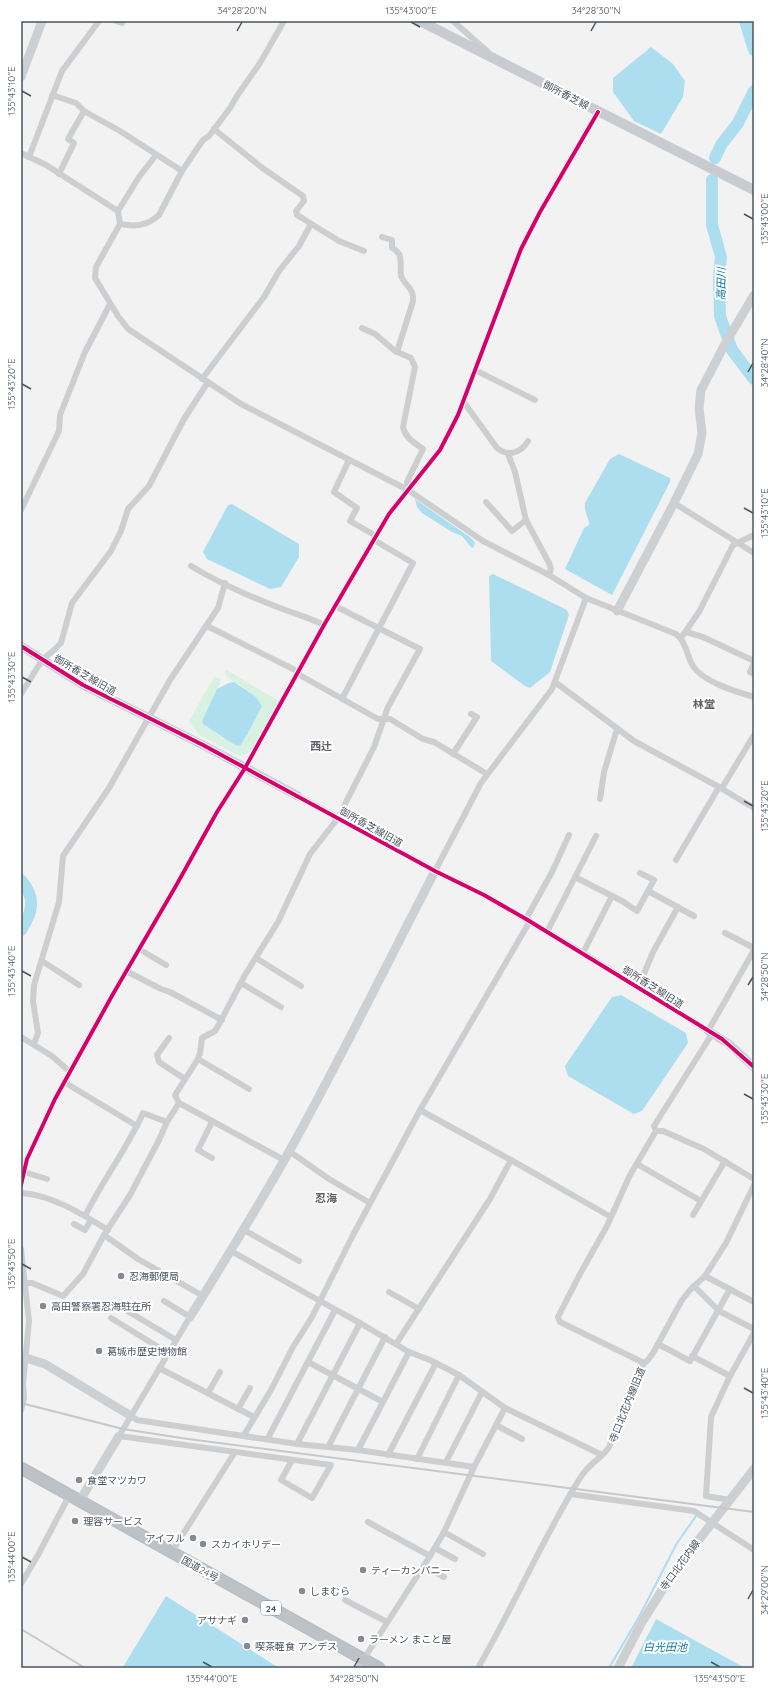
<svg xmlns="http://www.w3.org/2000/svg" width="775" height="1689" font-family="Quicksand,'Noto Sans JP',sans-serif">
	<rect width="100%" height="100%" fill="#f3f2f2"/>
	<polygon fill="#d8f1e2" points="225,669 277,700 278,702 249,753 240,756 199,735 189,721 214,677 220,678 221,681 202,721 203,724 235,745 239,746 248,733 262,706 239,684 234,682 225,674"/>
	<g fill="#acdeef">
		<polygon points="651,47 673,64 685,81 683,97 661,134 634,121 613,92 613,78"/>
		<path d="M619 454 670 478V482L612 595 565 569 584 528 589 525C589 517 584 512 585 503L610 459Z"/>
		<polygon points="415,499 471,538 475,543 473,548 471,547 462,536 452,532 422,513 417,507"/>
		<polygon points="232,504 299,544 299,557 281,587 270,589 207,559 203,552 228,505"/>
		<polygon points="493,574 567,610 569,615 550,672 530,688 525,686 491,661 489,576"/>
		<polygon points="234,682 256,697 262,706 248,733 240,746 235,745 203,724 202,721 217,689 229,683"/>
		<polygon points="621,995 686,1033 688,1043 642,1111 634,1114 568,1076 565,1066 612,997"/>
		<polygon points="166,1596 279,1668 123,1667"/>
		<polygon points="656,1619 745,1668 631,1668"/>
	</g>
	<g fill="none" stroke-linecap="round" stroke-linejoin="round">
		<polyline stroke="#acdeef" stroke-width="2" points="609,1668 640,1615 677,1543 696,1516"/>
		<g stroke="#acdeef" stroke-width="12">
			<polyline points="745,21 754,50"/>
			<polyline points="715,158 721,145 738,123 754,91"/>
			<polyline points="712,180 712,225 721,257 719,276 720,316 732,350 754,379"/>
			<path d="M21 880C36 898 33 912 21 930"/>
		</g>
		<defs>
			<polyline id="highway" points="21,1468 379,1668"/>
		</defs>
		<use href="#highway" stroke="#b7bcc2" stroke-width="13"/>
		<g stroke="#ccced0" stroke-width="6">
			<polyline points="116,21 122,23 123,21"/>
			<polyline points="453,21 488,52"/>
			<polyline points="52,95 76,103 84,111 120,131 182,171"/>
			<polyline points="214,129 261,167 303,196 304,201 296,211 297,215 339,241 364,251"/>
			<path d="M21 153 46 165 118 211 120 224 96 267 95 278 118 316 128 329 241 404 408 490 483 541 549 575 586 598 676 634C687 643 686 655 693 666 703 682 737 692 754 697"/>
			<polyline points="29,157 62,71 99,21"/>
			<polyline points="59,174 74,143 68,139 84,111"/>
			<polyline points="118,211 139,177 156,155"/>
			<path d="M120 224C135 227 147 226 159 215L182 171 203 140 209 136 230 108 237 96 260 63 284 21"/>
			<path d="M382 237 392 240V248C395 249 397 251 399 254 402 260 400 269 401 276 405 286 414 287 413 301L397 352"/>
			<path d="M362 328 375 334 395 351 411 358 415 367 403 427C405 438 415 443 423 449L407 482 408 490"/>
			<polyline points="475,370 535,400"/>
			<polyline points="202,379 264,297 279,271 299,246 311,224"/>
			<path d="M463 401 497 448C508 457 521 453 528 441"/>
			<polyline points="508,454 515,472 526,520 549,563 551,569 549,575"/>
			<polyline points="349,460 334,492 357,508 350,521 376,536"/>
			<polyline points="486,502 512,531 526,520"/>
			<polyline points="674,503 754,553"/>
			<polyline points="21,510 59,431 60,415 85,352 110,304"/>
			<path d="M191 566C214 580 249 596 275 606 292 613 308 617 324 625"/>
			<polyline points="207,626 299,672"/>
			<polyline points="686,632 703,637 754,661"/>
			<polyline points="681,638 699,612 733,545 754,535"/>
			<polyline points="754,663 750,672 754,674"/>
			<polyline points="298,674 378,719 390,719 423,739 434,742 487,774"/>
			<polyline points="555,682 634,741 719,787 754,808"/>
			<polyline points="21,694 42,660 54,650 61,643 72,603 111,551 121,531 128,509 149,486 184,419 208,382"/>
			<polyline points="342,699 413,563 374,540"/>
			<polyline points="453,754 477,717 471,714"/>
			<polyline points="722,788 754,735"/>
			<polyline points="298,796 435,871 484,895 583,953 708,1031 754,950"/>
			<polyline points="600,799 604,772 617,729"/>
			<polyline points="676,860 719,787"/>
			<polyline points="435,871 481,783 552,689 586,598"/>
			<polyline points="575,877 622,901 637,911 654,880 640,873"/>
			<polyline points="648,891 694,916"/>
			<polyline points="526,919 552,872 569,835"/>
			<polyline points="547,932 596,836"/>
			<polyline points="725,933 754,948"/>
			<polyline points="139,949 166,965"/>
			<polyline points="583,953 612,896"/>
			<polyline points="256,958 301,986"/>
			<polyline points="42,961 79,985"/>
			<polyline points="126,971 161,989 170,992 222,1020"/>
			<polyline points="241,983 281,1007"/>
			<polyline points="638,988 653,952 678,907"/>
			<polyline points="21,1037 52,1056 70,1072"/>
			<polyline points="169,1038 157,1055 159,1062 185,1079"/>
			<polyline points="34,1044 38,1033 33,1001 34,985 59,902 63,856 109,788 170,680 218,608 225,583"/>
			<polyline points="198,1059 249,1089"/>
			<polyline points="64,1082 137,1126"/>
			<polyline points="420,1110 511,1160 611,1217"/>
			<polyline points="656,1131 654,1126 712,1034"/>
			<polyline points="289,1151 329,1179 370,1203"/>
			<polyline points="212,1158 198,1150 212,1122"/>
			<polyline points="284,1160 179,1103 175,1095 198,1059 200,1053 202,1038 215,1031 218,1026 245,975 278,922 310,854 338,818 374,747 388,707 420,649 335,606"/>
			<polyline points="637,1164 701,1201"/>
			<polyline points="24,1172 47,1179"/>
			<polyline points="21,1185 27,1159 55,1099 113,994 177,884 217,812 245,768 324,625 389,514 440,450 458,415 521,249 540,212 598,112"/>
			<path d="M21 1193C52 1195 82 1214 108 1230"/>
			<polyline points="693,1215 725,1161"/>
			<path d="M85 1216C102 1181 127 1149 143 1113L167 1122"/>
			<polyline points="74,1224 85,1230 91,1220"/>
			<polyline points="244,1230 299,1261"/>
			<polyline points="104,1235 138,1259 203,1296"/>
			<polyline points="21,1249 29,1321 23,1384 24,1398 21,1410"/>
			<polyline points="231,1251 320,1301 360,1323 409,1352 430,1360 459,1375 505,1408 602,1455"/>
			<polyline points="705,1276 754,1302"/>
			<polyline points="25,1283 32,1283 63,1296 83,1274 104,1235 130,1195 159,1140 167,1122 179,1103"/>
			<polyline points="694,1286 719,1311 754,1329"/>
			<polyline points="389,1292 419,1309"/>
			<polyline points="164,1301 190,1317 119,1436 331,1465 312,1498 281,1480 292,1460"/>
			<polyline points="119,1306 176,1340"/>
			<polyline points="111,1318 168,1353"/>
			<polyline points="396,1344 490,1199 511,1160"/>
			<polyline points="658,1344 690,1361 730,1289"/>
			<polyline points="692,1356 730,1376"/>
			<polyline points="308,1362 383,1402"/>
			<polyline points="644,1363 560,1322 558,1317 580,1274 607,1226 630,1175 656,1131 663,1131 704,1149 754,1179"/>
			<polyline points="159,1368 254,1417"/>
			<polyline points="208,1393 220,1372"/>
			<polyline points="238,1409 250,1388"/>
			<polyline points="131,1416 137,1420 297,1444 358,1450 474,1467"/>
			<polyline points="496,1425 522,1439"/>
			<polyline points="244,1435 271,1390 293,1347 312,1317 352,1237 420,1110 530,921"/>
			<polyline points="268,1438 335,1310"/>
			<polyline points="297,1444 360,1323"/>
			<polyline points="328,1447 385,1337"/>
			<polyline points="358,1450 409,1352"/>
			<polyline points="388,1455 436,1363"/>
			<polyline points="417,1459 459,1375"/>
			<polyline points="446,1462 482,1392"/>
			<polyline points="570,1494 694,1511 754,1550"/>
			<polyline points="730,1500 706,1496 711,1417 730,1376 754,1333"/>
			<polyline points="368,1522 430,1556"/>
			<polyline points="444,1532 483,1554"/>
			<polyline points="435,1548 455,1559"/>
			<polyline points="171,1553 235,1452"/>
			<polyline points="424,1566 444,1577"/>
			<polyline points="21,1584 38,1555 69,1496"/>
			<polyline points="345,1600 387,1622"/>
			<polyline points="358,1668 430,1556 444,1532 474,1467 505,1408"/>
			<path d="M478 1668C512 1609 539 1547 574 1488 578 1481 583 1472 590 1466 596 1459 605 1455 609 1447L644 1363 648 1360 653 1353 682 1300 690 1290 705 1276 726 1243 754 1185"/>
		</g>
		<g stroke="#cdd0d3" stroke-width="9">
			<polyline points="21,77 42,21"/>
			<polyline points="617,611 674,503 698,454 702,433 699,408 701,390 725,344 754,295"/>
			<polyline points="21,646 83,685 203,745 298,796"/>
			<polyline points="708,1031 729,1044 754,1067"/>
			<path d="M190 1317C224 1262 258 1207 290 1150 341 1058 387 964 435 871"/>
			<polyline points="26,1358 45,1364 131,1416"/>
			<polyline points="79,1502 119,1436"/>
			<polyline points="618,1668 642,1622 673,1573 754,1469"/>
		</g>
		<polyline stroke="#c8cbcf" stroke-width="10" points="420,21 754,190"/>
		<use href="#highway" stroke="#bdc2c7" stroke-width="11"/>
		<g stroke="#c7c8ca" stroke-width="2">
			<polyline points="21,1403 123,1429 188,1439 754,1512"/>
			<polyline points="21,1629 85,1668"/>
		</g>
		<defs>
			<g id="cycleway">
				<polyline points="21,646 83,685 203,745 435,871 484,895 526,919 722,1039 754,1067"/>
				<polyline points="21,1185 27,1159 55,1099 113,994 177,884 217,812 245,768 324,625 389,514 440,450 458,415 521,249 540,212 598,112"/>
			</g>
		</defs>
		<use href="#cycleway" stroke="#fff" stroke-width="6"/>
		<use href="#cycleway" stroke="#d6006c" stroke-width="4"/>
	</g>
	<path fill="none" stroke="#49545f" stroke-width="1.5" d="M411 22 420 27M237 31 242 22M591 31 596 22M22 91 31 96M744 214 753 219M748 372 753 363M22 384 31 389M744 508 753 513M22 677 31 682M744 801 753 806M22 971 31 976M748 985 753 977M744 1094 753 1099M22 1264 31 1269M744 1388 753 1393M22 1557 31 1562M748 1599 753 1590M203 1662 212 1667M711 1662 720 1667M354 1667 359 1658"/>
	<g fill="#848b92" stroke="#fff" stroke-width="1.5">
		<circle cx="121" cy="1276" r="4"/>
		<circle cx="43" cy="1306" r="4"/>
		<circle cx="99" cy="1351" r="4"/>
		<circle cx="79" cy="1480" r="4"/>
		<circle cx="75" cy="1521" r="4"/>
		<circle cx="193" cy="1538" r="4"/>
		<circle cx="203" cy="1544" r="4"/>
		<circle cx="363" cy="1570" r="4"/>
		<circle cx="302" cy="1591" r="4"/>
		<circle cx="245" cy="1620" r="4"/>
		<circle cx="361" cy="1639" r="4"/>
		<circle cx="247" cy="1646" r="4"/>
	</g>
	<g text-anchor="middle" dominant-baseline="central" stroke-width="4" stroke-linejoin="round" paint-order="stroke">
		<rect fill="#fff" stroke="#80878f" stroke-width="1" x="261" y="1601" width="20" height="14" rx="3"/>
		<g font-size="9" font-weight="bold" fill="#49545f">
			<text x="271" y="1608">24</text>
		</g>
		<g font-size="10" fill="#49545f" stroke="#fff">
			<text transform="translate(566 95) rotate(27)">御所香芝線</text>
			<text transform="translate(85 675) rotate(30)">御所香芝線旧道</text>
			<text transform="translate(371 827) rotate(29)">御所香芝線旧道</text>
			<text transform="translate(653 987) rotate(32)">御所香芝線旧道</text>
			<text transform="translate(627 1405) rotate(-68)">寺口北花内線旧道</text>
			<text transform="translate(680 1565) rotate(-54)">寺口北花内線</text>
			<text transform="translate(200 1569) rotate(29)">国道24号</text>
		</g>
		<g font-size="10" fill="#49545f" stroke="#fff" text-anchor="start">
			<text x="129" y="1276">忍海郵便局</text>
			<text x="51" y="1306">高田警察署忍海駐在所</text>
			<text x="107" y="1351">葛城市歴史博物館</text>
			<text x="87" y="1480">食堂マツカワ</text>
			<text x="83" y="1521">理容サービス</text>
			<text x="185" y="1538" text-anchor="end">アイフル</text>
			<text x="211" y="1544">スカイホリデー</text>
			<text x="371" y="1570">ティーカンパニー</text>
			<text x="310" y="1591">しまむら</text>
			<text x="237" y="1620" text-anchor="end">アサナギ</text>
			<text x="369" y="1639">ラーメン まこと屋</text>
			<text x="255" y="1646">喫茶軽食 アンデス</text>
		</g>
		<g font-size="11" font-style="italic" fill="#0c7aa0" stroke="#fff">
			<text transform="translate(721 284) rotate(-89)">高田川</text>
			<text x="665" y="1647">白光田池</text>
		</g>
		<g font-size="11" font-weight="bold" fill="#5e6166" stroke="#fff">
			<text x="704" y="704">林堂</text>
			<text x="321" y="746">西辻</text>
			<text x="326" y="1198">忍海</text>
		</g>
	</g>
	<rect width="775" height="1689" fill="none" stroke="#ffffff" stroke-width="44"/>
	<rect x="22" y="22" width="731" height="1645" fill="none" stroke="#49545f" stroke-width="1.5"/>
	<g font-size="10" text-anchor="middle" fill="#49545f">
		<text x="242" y="14">34°28'20"N</text>
		<text x="411" y="14">135°43'00"E</text>
		<text x="596" y="14">34°28'30"N</text>
		<text transform="translate(11 91) rotate(-90)" y="4">135°43'10"E</text>
		<text transform="translate(764 219) rotate(-90)" y="4">135°43'00"E</text>
		<text transform="translate(764 363) rotate(-90)" y="4">34°28'40"N</text>
		<text transform="translate(11 384) rotate(-90)" y="4">135°43'20"E</text>
		<text transform="translate(764 513) rotate(-90)" y="4">135°43'10"E</text>
		<text transform="translate(11 677) rotate(-90)" y="4">135°43'30"E</text>
		<text transform="translate(764 806) rotate(-90)" y="4">135°43'20"E</text>
		<text transform="translate(11 971) rotate(-90)" y="4">135°43'40"E</text>
		<text transform="translate(764 977) rotate(-90)" y="4">34°28'50"N</text>
		<text transform="translate(764 1099) rotate(-90)" y="4">135°43'30"E</text>
		<text transform="translate(11 1264) rotate(-90)" y="4">135°43'50"E</text>
		<text transform="translate(764 1393) rotate(-90)" y="4">135°43'40"E</text>
		<text transform="translate(11 1557) rotate(-90)" y="4">135°44'00"E</text>
		<text transform="translate(764 1590) rotate(-90)" y="4">34°29'00"N</text>
		<text x="212" y="1682">135°44'00"E</text>
		<text x="354" y="1682">34°28'50"N</text>
		<text x="720" y="1682">135°43'50"E</text>
	</g>
</svg>
